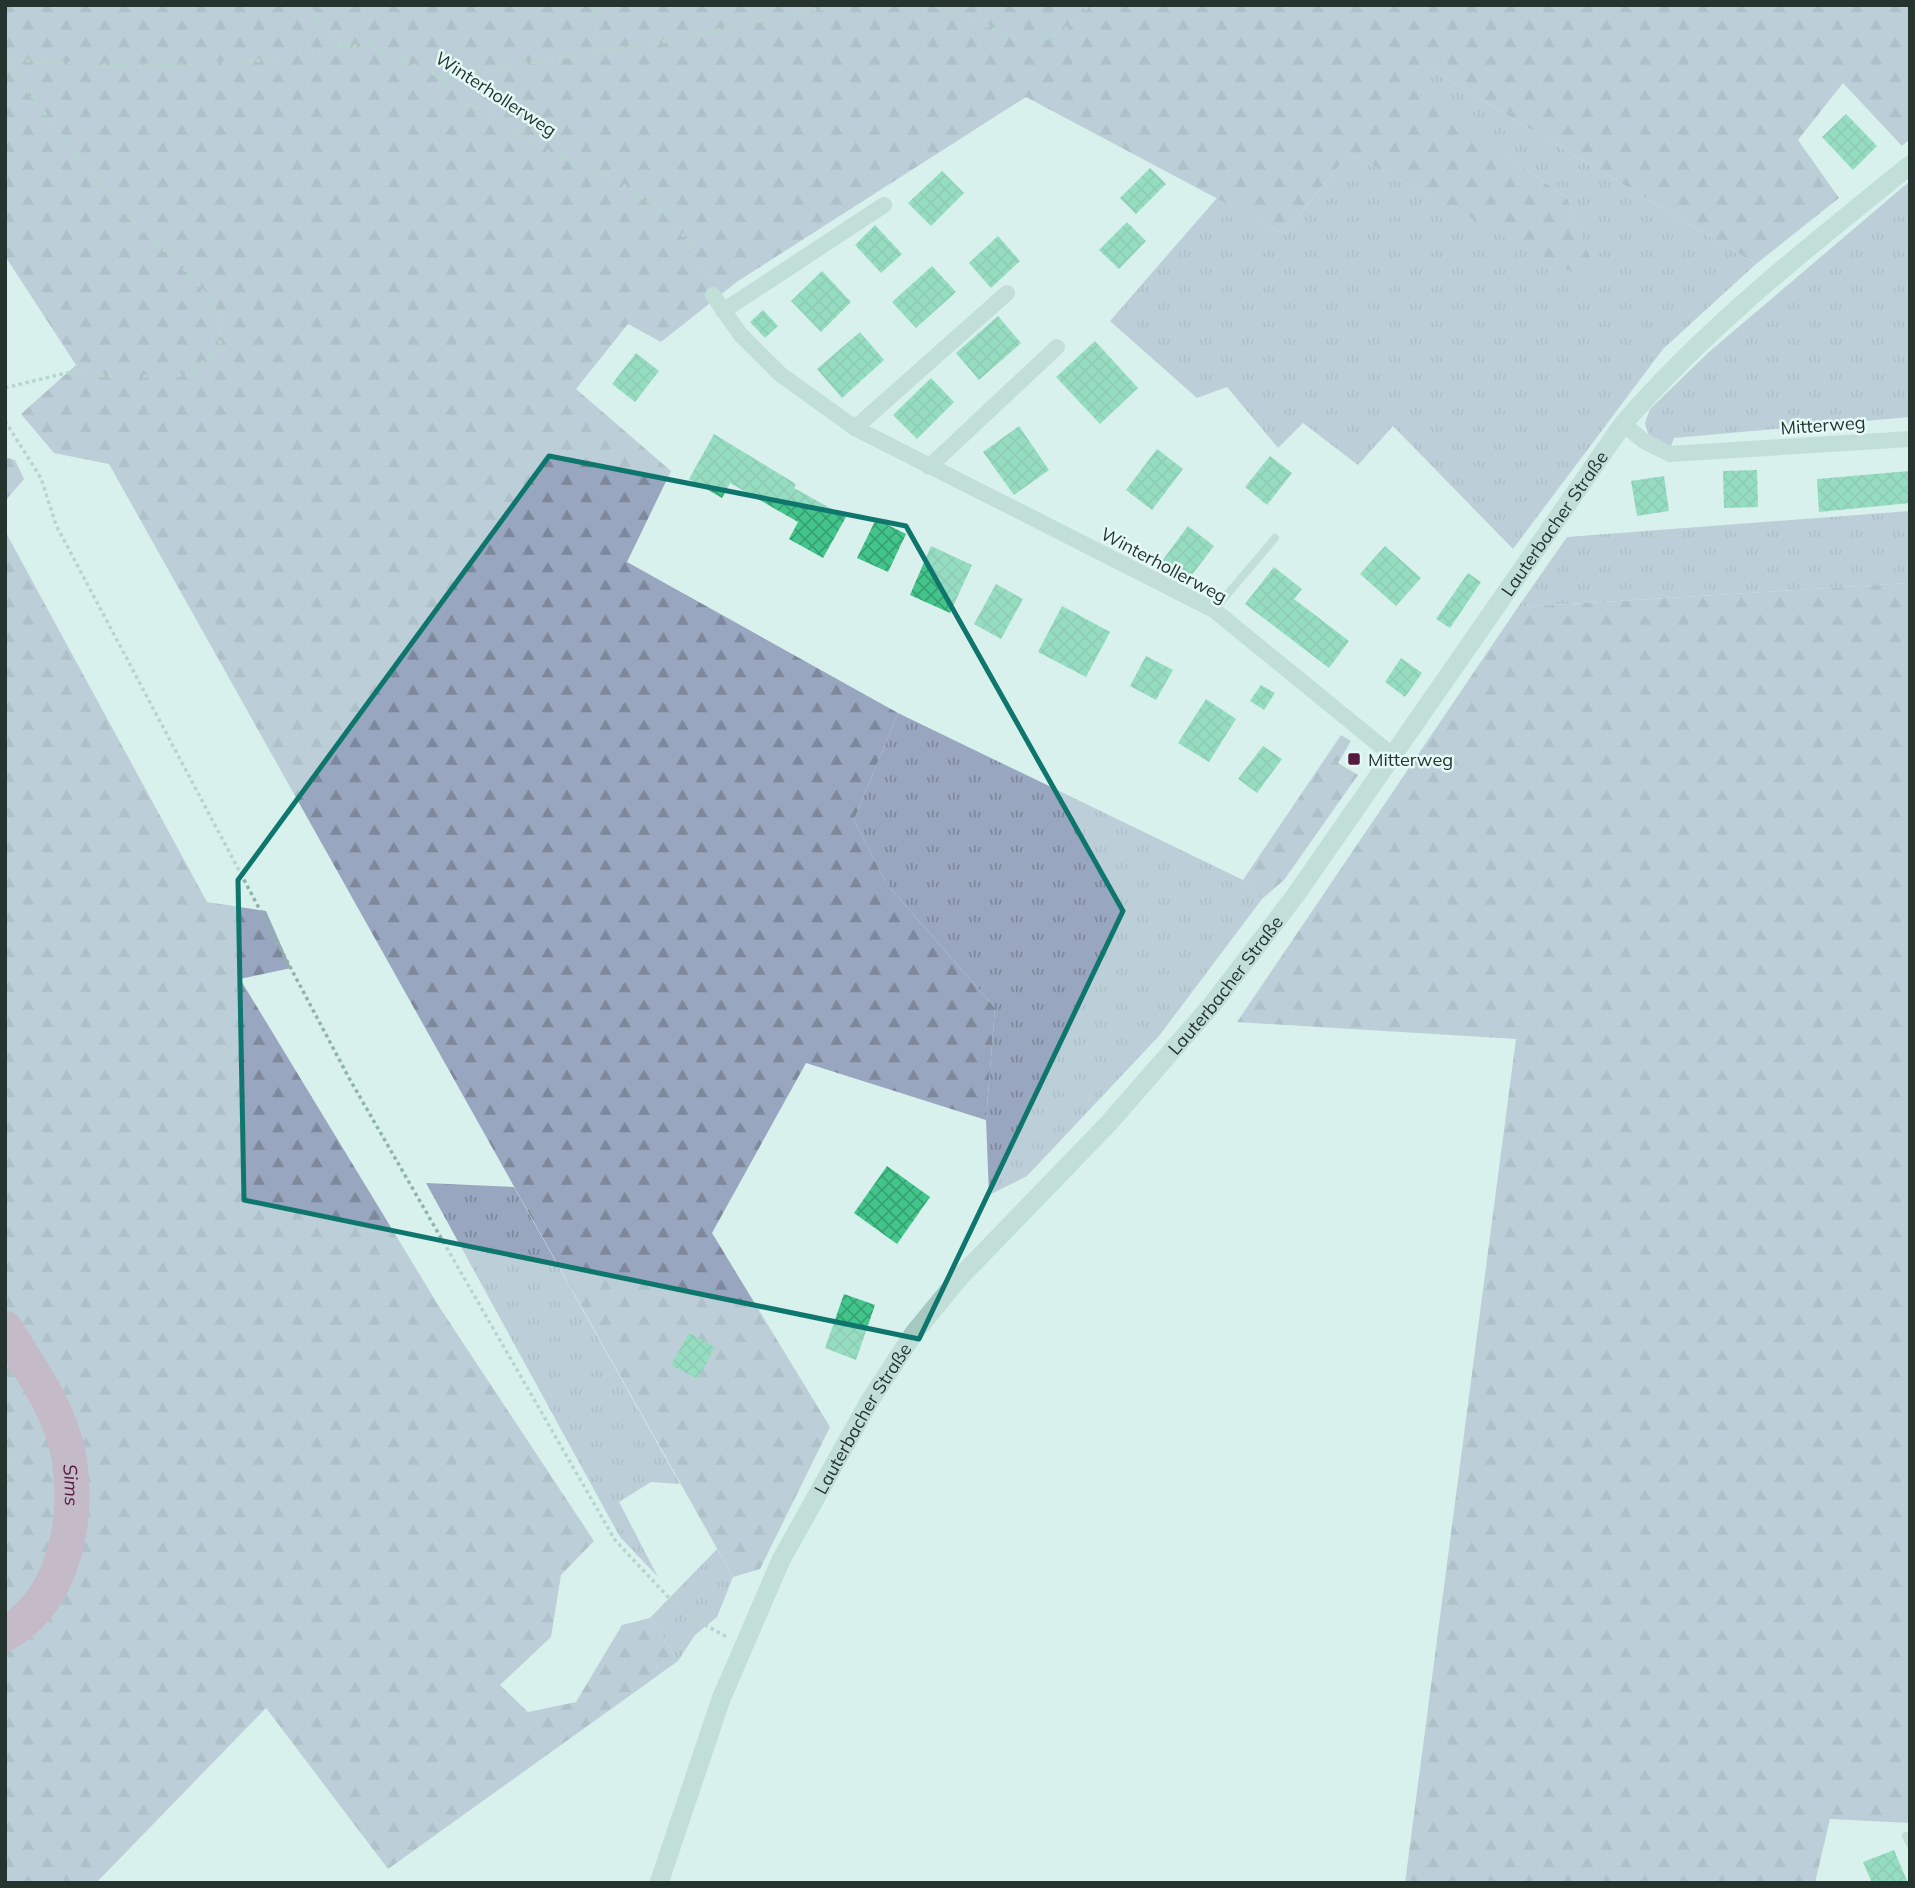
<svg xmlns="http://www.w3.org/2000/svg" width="1915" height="1888" font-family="Mulish,sans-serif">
	<defs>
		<pattern id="grass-tufts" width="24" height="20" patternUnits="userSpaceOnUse" patternTransform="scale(1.75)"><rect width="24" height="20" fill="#99a6bf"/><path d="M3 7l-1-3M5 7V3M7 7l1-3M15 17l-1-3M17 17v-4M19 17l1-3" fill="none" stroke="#7d889c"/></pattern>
		<pattern id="forest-firs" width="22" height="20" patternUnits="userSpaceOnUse" patternTransform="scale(1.75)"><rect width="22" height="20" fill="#99a6bf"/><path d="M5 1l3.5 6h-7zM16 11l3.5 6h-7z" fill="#7d889c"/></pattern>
		<pattern id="building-cross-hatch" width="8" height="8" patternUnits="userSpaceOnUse" patternTransform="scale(1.75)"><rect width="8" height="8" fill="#42c58b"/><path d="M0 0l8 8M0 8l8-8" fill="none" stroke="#37a172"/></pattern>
	</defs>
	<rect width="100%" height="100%" fill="#d8f1ed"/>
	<g fill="url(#grass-tufts)">
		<polygon points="1420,63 1756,264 1663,349 1513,549 1393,426 1358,465 1303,423 1278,448 1227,387 1197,398 1110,321 1217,198 1284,234 1349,153 1601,287 1567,198 1403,84"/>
		<polygon points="1910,181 1910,417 1674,438 1671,446 1650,439 1645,423 1650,409 1709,352"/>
		<polygon points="1910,511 1910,583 1518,607 1567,537"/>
		<polygon points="898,713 1243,880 1262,899 1159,1036 1027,1176 989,1195 986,1120 995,1008 886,883 854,820"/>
		<polygon points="426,1183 514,1187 680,1484 651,1482 619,1502 658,1577 620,1537"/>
		<polygon points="717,1549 733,1577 717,1617 695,1635 678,1661 650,1618"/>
	</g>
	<g fill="url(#forest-firs)">
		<polygon points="5,5 1910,5 1910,139 1902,146 1843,83 1798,140 1839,198 1756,264 1420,63 1404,84 1567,198 1602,288 1349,153 1284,234 1026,97 738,281 661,342 628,324 576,389 671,471 627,562 898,713 854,820 886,883 995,1008 986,1120 806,1063 712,1233 830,1427 760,1569 733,1577 109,464 54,453 21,414 76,365 5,256"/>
		<polygon points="5,457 15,460 24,479 5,501"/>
		<polygon points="5,531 207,902 266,911 291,968 240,979 440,1308 594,1541 561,1575 551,1637 500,1685 528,1712 576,1702 622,1625 650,1618 678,1661 388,1869 266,1708 96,1883 5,1883"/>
		<polygon points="1910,583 1910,1823 1830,1819 1815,1883 1405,1883 1516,1039 1237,1022 1518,607"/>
		<polygon points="1341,735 1351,741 1338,763 1358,775 1284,880 1262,899 1243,880"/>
	</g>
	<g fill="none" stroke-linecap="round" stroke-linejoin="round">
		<path stroke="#ad789a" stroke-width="35" id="s1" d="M5 1328C30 1368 61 1411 69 1458 79 1521 64 1601 5 1634"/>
	</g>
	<g fill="url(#building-cross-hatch)">
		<polygon points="1846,114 1877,146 1853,170 1822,137"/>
		<polygon points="1150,168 1166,184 1136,214 1120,198"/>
		<polygon points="942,171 964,193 931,226 908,203"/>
		<polygon points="1127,222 1146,241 1119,269 1099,250"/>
		<polygon points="875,225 902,254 881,273 855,245"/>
		<polygon points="998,236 1020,261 991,288 969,263"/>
		<polygon points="932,266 956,292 916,328 892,302"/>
		<polygon points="822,271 851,302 821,332 791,301"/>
		<polygon points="763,310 778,326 765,338 750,322"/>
		<polygon points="998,316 1021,343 979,380 956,353"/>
		<polygon points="860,332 884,360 842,398 817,369"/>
		<polygon points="1095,341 1138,388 1100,424 1056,377"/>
		<polygon points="636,353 659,371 635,402 612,384"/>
		<polygon points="931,378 954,402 917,439 893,415"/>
		<polygon points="1019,426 1049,470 1014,495 983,452"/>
		<polygon points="714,434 796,484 794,488 846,517 823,558 789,539 798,522 730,483 722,498 689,479"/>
		<polygon points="1157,449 1183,469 1152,510 1126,490"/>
		<polygon points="1270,456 1292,473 1267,505 1245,487"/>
		<polygon points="1757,470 1758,507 1724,508 1723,471"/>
		<polygon points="1909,471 1910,503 1819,512 1817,479"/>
		<polygon points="1664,476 1669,511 1637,516 1631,481"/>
		<polygon points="876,519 906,534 888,572 857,558"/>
		<polygon points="1188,526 1214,546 1188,580 1162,561"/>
		<polygon points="931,546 972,565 950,613 910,595"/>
		<polygon points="1385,546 1421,578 1396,606 1360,574"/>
		<polygon points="1274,567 1302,589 1294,599 1349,641 1329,668 1245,604"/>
		<polygon points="1468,573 1481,582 1450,628 1436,619"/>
		<polygon points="996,584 1023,599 1001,639 974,624"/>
		<polygon points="1062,606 1110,632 1086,677 1038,652"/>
		<polygon points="1146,656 1173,670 1156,700 1130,686"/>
		<polygon points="1401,658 1422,673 1405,697 1385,682"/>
		<polygon points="1261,685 1275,693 1264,710 1250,701"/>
		<polygon points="1206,699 1236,719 1209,762 1178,743"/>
		<polygon points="1263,746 1282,759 1257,793 1238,779"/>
		<polygon points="887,1166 930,1197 897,1244 854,1213"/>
		<polygon points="844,1294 875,1305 856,1360 825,1348"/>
		<polygon points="689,1333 715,1347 698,1379 671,1365"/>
		<polygon points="1894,1850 1908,1883 1872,1883 1863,1862"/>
	</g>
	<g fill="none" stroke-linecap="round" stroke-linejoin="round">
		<g stroke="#8fb4ab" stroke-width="3.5" stroke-dasharray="3.5 3.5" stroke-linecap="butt">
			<polyline points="307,5 341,46"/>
			<polyline points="591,5 602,52"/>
			<polyline points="798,5 798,14"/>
			<path d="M934 5C948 10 962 14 975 20 987 24 998 33 1009 37 1042 47 1070 33 1088 5"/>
			<polyline points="5,59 94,65 199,65 268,60 341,46 370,46 441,77 468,103 542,149 611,177 664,212 691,244 707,280"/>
			<polyline points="441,77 660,42 838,5"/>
			<polyline points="5,388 66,373 127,377 189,375 220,347 219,315 194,278 125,213 55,128 5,59"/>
			<polyline points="5,421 41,478 56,525 349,1078 615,1540 683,1613 727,1637"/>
			<path d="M5 1443C12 1456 11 1468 5 1481"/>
		</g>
		<g stroke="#a5c8c0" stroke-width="8">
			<polyline points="1214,610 1275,538"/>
			<polyline points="1906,1836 1910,1844"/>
		</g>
		<g stroke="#a5c8c0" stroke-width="16">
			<polyline points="713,295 740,334 780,374 855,428 1214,610 1393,756"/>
			<polyline points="723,311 884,205"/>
			<polyline points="1623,424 1644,441 1670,454 1910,439"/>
			<polyline points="855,428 1007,293"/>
			<polyline points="929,467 1057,347"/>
		</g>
		<path stroke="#a5c8c0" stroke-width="19" id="s2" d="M659 1883 721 1699 781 1560 869 1402 914 1333 960 1277 1108 1124 1211 1006 1295 896 1623 424C1708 325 1809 247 1910 165"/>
	</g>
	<path d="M0 0H1915V1888H0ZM549 456 906 526 1123 911 919 1339 244 1200 238 880Z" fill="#d8f1ed" fill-opacity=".55" fill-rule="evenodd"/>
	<path fill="none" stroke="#0f766e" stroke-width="5" stroke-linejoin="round" d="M549 456 906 526 1123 911 919 1339 244 1200 238 880Z"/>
	<rect fill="#551c3f" stroke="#e5f9f6" stroke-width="2.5" x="1347" y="752" width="14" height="14" rx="3.5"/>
	<g text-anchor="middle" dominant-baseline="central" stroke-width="5" stroke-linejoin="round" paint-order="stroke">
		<g font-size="18" fill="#26342f" stroke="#e5f9f6">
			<text transform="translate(496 94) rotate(33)">Winterhollerweg</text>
			<text transform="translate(1823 425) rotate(-4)">Mitterweg</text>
			<text stroke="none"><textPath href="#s2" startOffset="1643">Lauterbacher Straße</textPath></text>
			<text transform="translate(1164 565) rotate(28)">Winterhollerweg</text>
			<text stroke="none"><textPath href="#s2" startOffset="1076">Lauterbacher Straße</textPath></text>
			<text stroke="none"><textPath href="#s2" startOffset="509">Lauterbacher Straße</textPath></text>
		</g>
		<g font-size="18" fill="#26342f" stroke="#e5f9f6" text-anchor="start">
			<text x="1368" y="759">Mitterweg</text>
		</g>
		<g font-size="19" font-style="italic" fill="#551c3f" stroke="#e5f9f6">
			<text stroke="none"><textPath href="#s1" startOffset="173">Sims</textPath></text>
		</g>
	</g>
	<rect width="1915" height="1888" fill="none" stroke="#26342f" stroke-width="14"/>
</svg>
